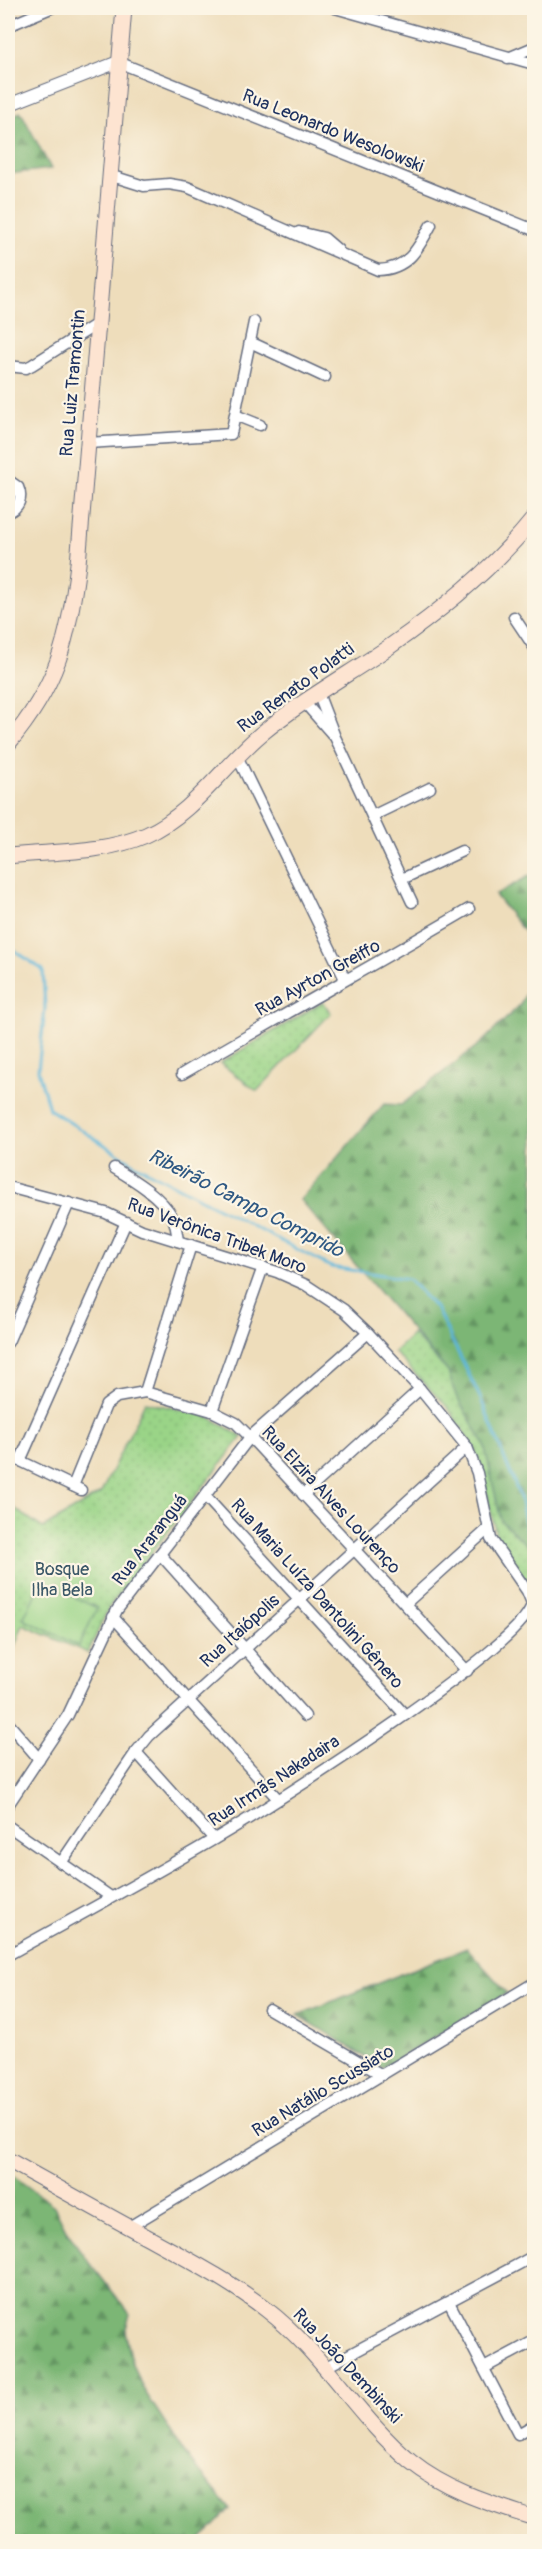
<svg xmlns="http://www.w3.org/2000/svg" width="542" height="2549" font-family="Pangolin,sans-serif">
	<defs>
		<pattern id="forest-firs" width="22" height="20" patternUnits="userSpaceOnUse" patternTransform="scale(1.5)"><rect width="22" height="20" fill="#7bb674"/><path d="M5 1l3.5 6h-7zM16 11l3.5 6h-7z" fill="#649462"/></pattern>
		<pattern id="park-dots" width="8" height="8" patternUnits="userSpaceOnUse" patternTransform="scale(1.5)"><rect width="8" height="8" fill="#9ad487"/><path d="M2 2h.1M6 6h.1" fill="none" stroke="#84b677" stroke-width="1.8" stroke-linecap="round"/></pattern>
	</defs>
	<rect width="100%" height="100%" fill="#fcf5e5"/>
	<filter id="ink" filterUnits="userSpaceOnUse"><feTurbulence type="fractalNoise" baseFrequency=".0167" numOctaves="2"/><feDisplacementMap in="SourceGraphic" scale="12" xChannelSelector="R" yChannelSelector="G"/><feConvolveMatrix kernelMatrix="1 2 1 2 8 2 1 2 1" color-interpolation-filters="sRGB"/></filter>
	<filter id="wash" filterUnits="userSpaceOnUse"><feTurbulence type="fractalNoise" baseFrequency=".008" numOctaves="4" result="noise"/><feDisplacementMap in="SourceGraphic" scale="24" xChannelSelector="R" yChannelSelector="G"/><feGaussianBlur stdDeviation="1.35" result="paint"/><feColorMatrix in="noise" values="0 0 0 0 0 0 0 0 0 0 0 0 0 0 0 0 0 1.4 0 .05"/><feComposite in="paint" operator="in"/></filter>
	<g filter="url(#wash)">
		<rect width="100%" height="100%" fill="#edb"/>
		<g fill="url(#forest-firs)" stroke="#4b7269" stroke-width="1.5">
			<polygon points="21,112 51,169 8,174 8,117"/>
			<polygon points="534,873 534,944 495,895"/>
			<polygon points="534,976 534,1551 501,1521 484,1444 456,1396 448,1372 300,1200 384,1104 401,1105 482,1042 520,1005"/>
			<polygon points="467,1948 507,1993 383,2068 298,2015"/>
			<polygon points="8,2172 54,2206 66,2230 82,2253 130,2314 125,2332 132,2361 142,2387 185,2454 230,2509 199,2541 8,2541"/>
		</g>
		<g fill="url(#park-dots)" stroke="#5a8272" stroke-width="1.5">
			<polygon points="323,1002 331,1013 257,1091 220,1063"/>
			<polygon points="413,1334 448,1372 456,1396 484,1444 501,1521 534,1551 534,1594 497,1539 480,1464 472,1444 448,1408 394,1352"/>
			<polygon points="145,1402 206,1415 242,1437 109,1607 88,1653 23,1625 8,1663 8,1504 43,1528 101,1493"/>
		</g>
		<polygon fill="#9ad487" stroke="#5a8272" stroke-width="1.5" points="42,1581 97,1608 79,1646 23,1619"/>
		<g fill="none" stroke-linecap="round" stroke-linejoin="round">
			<polyline stroke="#5cb6da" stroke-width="3" points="8,946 43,970 45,1008 38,1070 49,1109 136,1165 331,1267 409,1279 437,1310 480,1397 520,1497 528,1533 534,1538"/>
		</g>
	</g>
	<g filter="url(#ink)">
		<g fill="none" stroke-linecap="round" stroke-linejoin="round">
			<defs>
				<g id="minor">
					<polyline points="335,8 534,64"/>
					<polyline points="8,26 51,8"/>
					<polyline points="508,58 534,47"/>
					<polyline points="118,62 534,230"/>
					<path d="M109 175 144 186 169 184 187 187 378 270C408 269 418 249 431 225"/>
					<polyline points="299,232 324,238 338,250"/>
					<polyline points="250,342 325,377"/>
					<polyline points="8,366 26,368 32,365 97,324"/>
					<polyline points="235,415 260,425"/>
					<polyline points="88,443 231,434 254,322"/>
					<path d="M8 480 18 487C23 498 19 508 8 512"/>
					<polyline points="514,617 534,647"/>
					<polyline points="318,693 335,737 412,902"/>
					<polyline points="304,702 333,735"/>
					<polyline points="237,756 345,979"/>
					<polyline points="372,816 430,788"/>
					<polyline points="402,879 462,851"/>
					<path d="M182 1074C277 1018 374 965 469 909"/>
					<path d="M114 1168C134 1180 161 1196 173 1218 176 1225 177 1233 178 1241"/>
					<path d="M8 1187 106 1213 142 1230 277 1272 306 1285 344 1310 368 1333 420 1389 467 1447 477 1473 491 1539 527 1591 532 1603C528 1643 279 1800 233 1828 160 1872 83 1913 8 1955"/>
					<polyline points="8,1342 69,1203"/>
					<polyline points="145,1392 191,1245"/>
					<polyline points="212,1411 263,1267"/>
					<polyline points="8,1455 81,1490"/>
					<polyline points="20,1461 126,1222"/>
					<polyline points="73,1486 106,1405 117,1397 145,1392 212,1411 236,1423 250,1437 467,1671"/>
					<polyline points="303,1495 420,1389"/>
					<polyline points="205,1496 405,1715"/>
					<polyline points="160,1554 305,1716"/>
					<polyline points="405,1604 488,1529"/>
					<polyline points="113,1617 278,1799"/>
					<polyline points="8,1723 39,1759"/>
					<polyline points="136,1752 214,1839"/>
					<polyline points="8,1805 68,1715 117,1610 250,1437 368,1333"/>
					<polyline points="8,1826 111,1897"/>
					<polyline points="61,1863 136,1752 149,1736 467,1447"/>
					<polyline points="269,2009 382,2075"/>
					<polyline points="129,2227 534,1983"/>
					<polyline points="449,2302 518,2434 534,2425"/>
					<polyline points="326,2367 534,2256"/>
					<polyline points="484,2368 534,2341"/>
				</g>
				<polyline id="tertiary" points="8,105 118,62"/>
				<g id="secondary">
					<path d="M8 744C57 686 69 639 78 564L124 8"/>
					<path d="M8 856C54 851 102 854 146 835 193 814 223 766 261 734 301 701 346 676 389 647 442 610 494 568 534 518"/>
					<path d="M8 2160C55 2186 103 2213 151 2239 191 2261 231 2282 267 2310 323 2353 357 2417 411 2462 447 2491 491 2504 534 2518"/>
				</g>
			</defs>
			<use href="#minor" stroke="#656c7f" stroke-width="13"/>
			<use href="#tertiary" stroke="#656c7f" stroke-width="14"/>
			<use href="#secondary" stroke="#656c7f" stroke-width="17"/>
			<use href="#minor" stroke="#fff" stroke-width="10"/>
			<use href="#tertiary" stroke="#fff" stroke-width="12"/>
			<use href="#secondary" stroke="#fde4d1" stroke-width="15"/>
		</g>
	</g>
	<g text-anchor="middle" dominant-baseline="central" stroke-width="4.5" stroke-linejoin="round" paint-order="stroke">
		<g font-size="18" fill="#1b2f5e" stroke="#fcf5e5">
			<text transform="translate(333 131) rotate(22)">Rua Leonardo Wesolowski</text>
			<text transform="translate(73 383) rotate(-85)">Rua Luiz Tramontin</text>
			<text transform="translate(296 688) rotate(-36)">Rua Renato Polatti</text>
			<text transform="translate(318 978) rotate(-29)">Rua Ayrton Greiffo</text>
			<text transform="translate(217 1236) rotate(20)">Rua Verônica Tribek Moro</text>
			<text transform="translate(331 1500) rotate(47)">Rua Elzira Alves Lourenço</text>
			<text transform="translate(150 1540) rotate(-52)">Rua Araranguá</text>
			<text transform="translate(317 1594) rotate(48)">Rua Maria Luíza Dantolini Gênero</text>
			<text transform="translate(240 1631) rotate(-42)">Rua Itaiópolis</text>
			<text transform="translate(274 1781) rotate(-33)">Rua Irmãs Nakadaira</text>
			<text transform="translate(323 2091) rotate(-31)">Rua Natálio Scussiato</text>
			<text transform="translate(347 2366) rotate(47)">Rua João Dembinski</text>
		</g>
		<g font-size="18" fill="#3b5868" stroke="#fcf5e5">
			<text x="62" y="1569">Bosque<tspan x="62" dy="21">Ilha Bela</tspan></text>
		</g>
		<g font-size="20" font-style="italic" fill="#2e5883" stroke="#fcf5e5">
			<text transform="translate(246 1203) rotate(27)">Ribeirão Campo Comprido</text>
		</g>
	</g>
	<rect width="542" height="2549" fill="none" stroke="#fcf5e5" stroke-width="30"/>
</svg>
